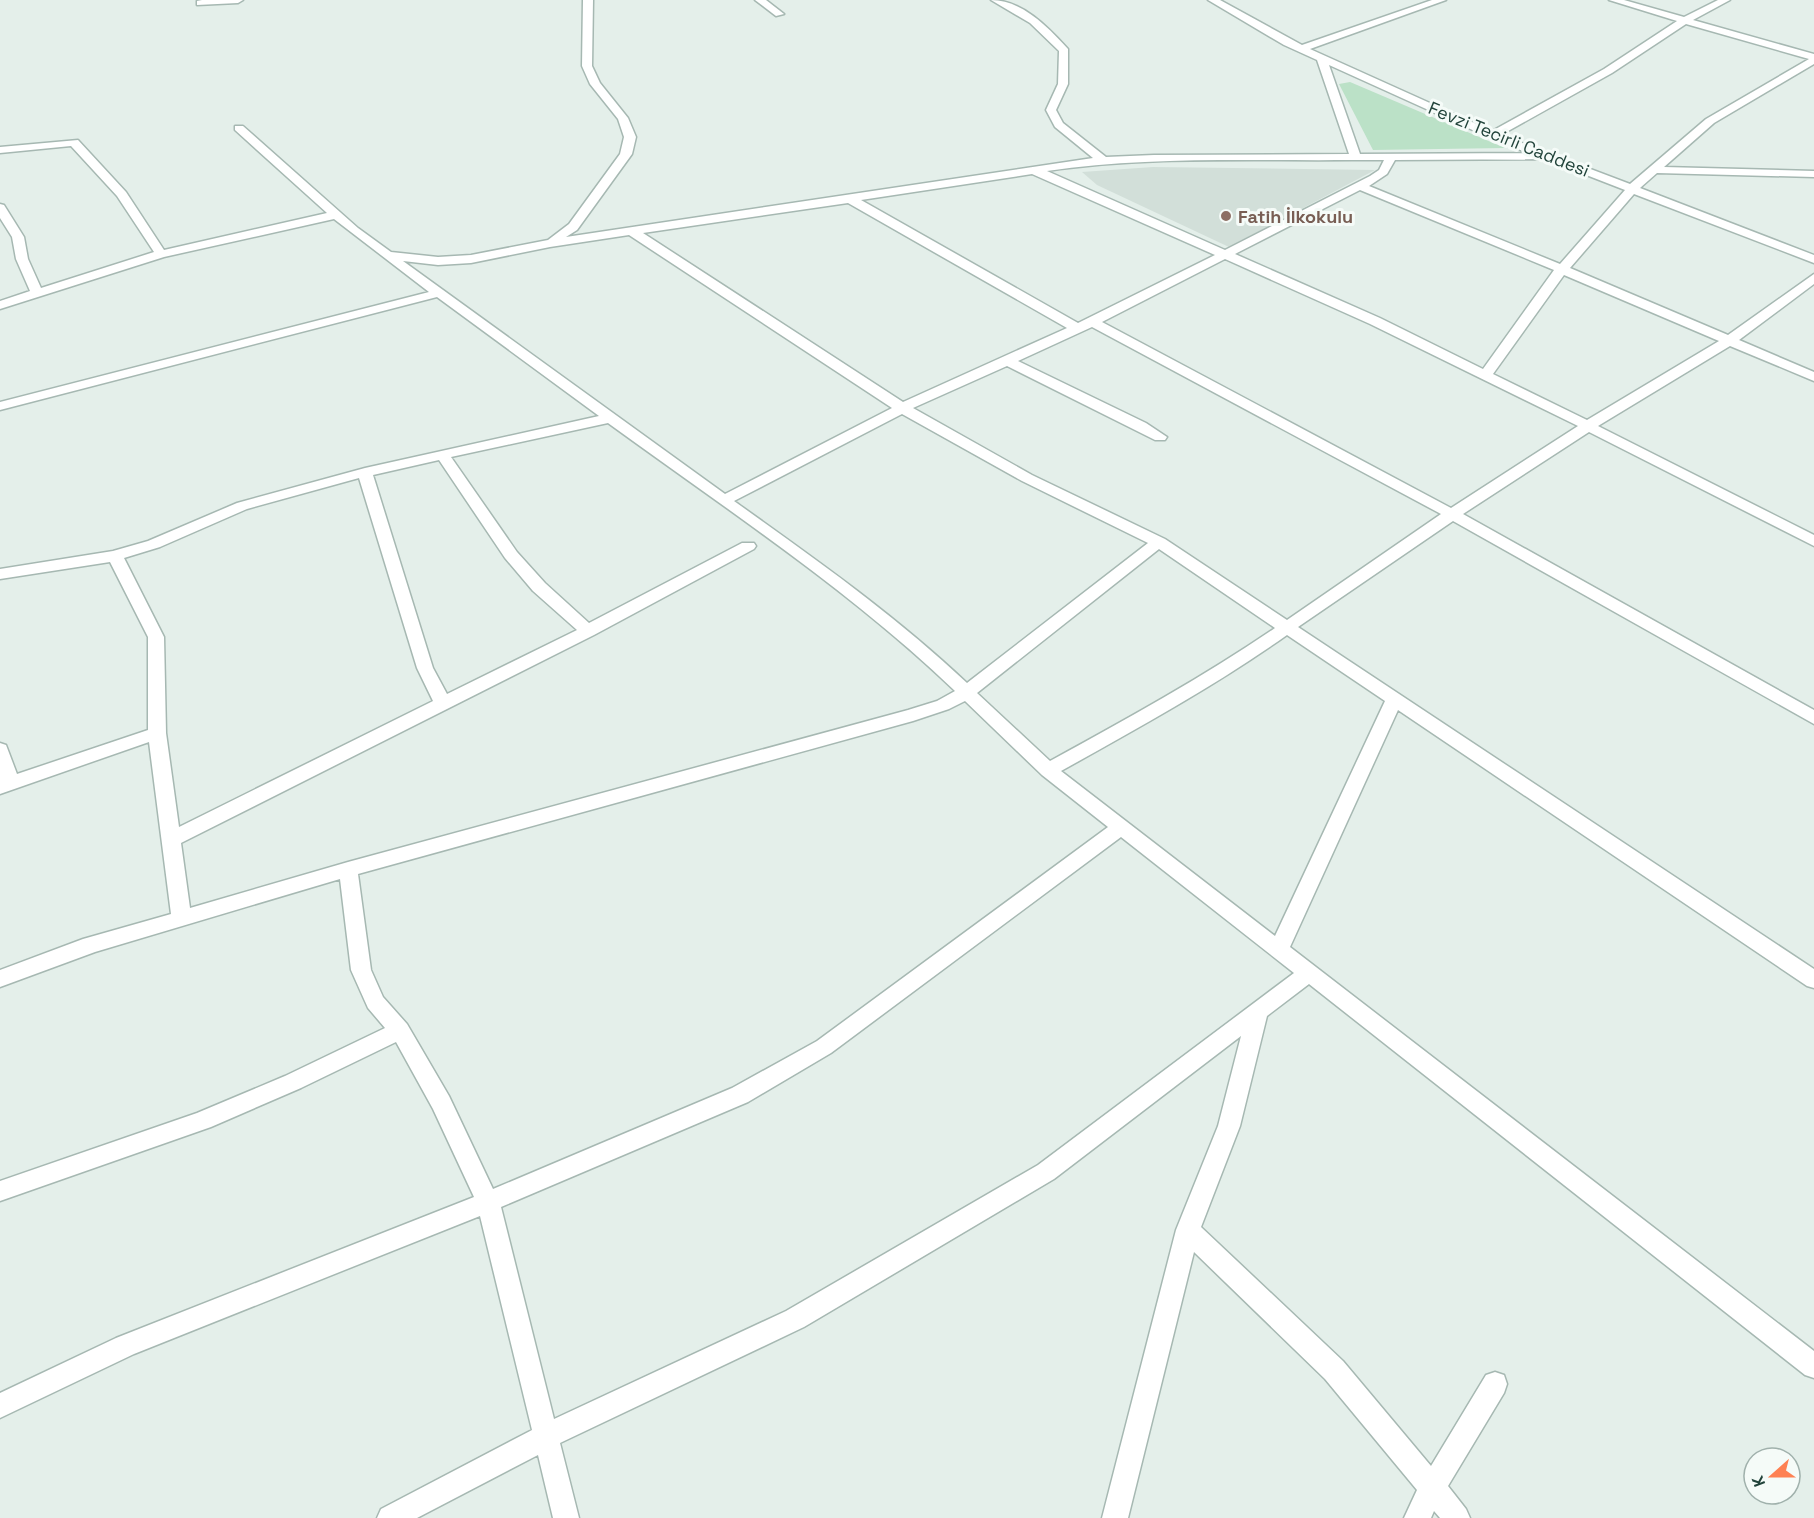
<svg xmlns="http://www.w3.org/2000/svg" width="1814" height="1518" font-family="'Space Grotesk',sans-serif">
	<rect width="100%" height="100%" fill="#e4efea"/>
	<polygon fill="#d2dfd9" points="1153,167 1375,170 1229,247 1097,185 1082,172"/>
	<polygon fill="#bbe1c7" points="1350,82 1505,148 1373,150 1339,84"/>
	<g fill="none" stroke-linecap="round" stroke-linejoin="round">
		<defs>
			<g id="street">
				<polygon points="202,0 243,0 238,3 197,5 197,1"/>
				<path d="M583 0H593L592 66 600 83 628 118 636 137 632 154 577 230 566 237 1093 158 1055 127 1046 110 1058 84 1059 51 1030 23 991 0C1022 0 1048 27 1068 49V84L1056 110 1063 123 1106 157 1154 155 1349 154 1317 60 1284 45 1208 0H1220L1302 45 1432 0H1446L1310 49 1492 131 1604 69 1677 21 1609 0H1624L1684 17 1718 0H1730L1693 20 1814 54V64L1714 123 1664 167 1814 171V177L1657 173 1640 188 1814 255V263L1634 194 1570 268 1728 335 1814 274V284L1739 340 1814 372V381L1730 346 1598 426 1814 535V546L1589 432 1463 514 1814 710V724L1453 521 1298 627 1814 969V988L1807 986 1398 710 1290 947 1814 1351V1378L1805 1375 1309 984 1267 1016 1240 1126 1201 1227 1343 1361 1431 1466 1486 1375 1495 1372 1504 1375 1507 1384 1504 1393 1448 1486 1466 1509 1470 1518H1440L1434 1511 1431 1518H1404L1417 1490 1325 1379 1194 1252 1128 1518H1102L1176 1230 1218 1126 1241 1036 1054 1179 804 1327 560 1443 579 1518H553L538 1455 417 1518H377L381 1509 532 1430 480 1216 134 1354 0 1418V1393L116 1338 474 1197 433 1109 396 1042 301 1088 211 1127 0 1201V1181L197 1113 285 1076 385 1028 368 1008 351 970 340 879 95 952 0 987V970L83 939 171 914 149 742 0 794V743L6 745 17 774 148 730V637L110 562 0 579V569L113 551 148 541 237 503 365 468 599 416 437 297 0 410V402L429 292 334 219 164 257 0 309V301L30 291 16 259 12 237 0 218V204L4 205 24 237 28 259 41 288 154 252 117 196 71 146 0 153V147L78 140 126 192 164 250 327 213 235 130V126H243L358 228 391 252 438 257 471 255 548 240 569 224 620 154 624 137 618 119 590 84 582 66ZM1686 24 1809 59 1706 119 1630 184 1501 135 1612 73ZM1329 65 1488 137 1528 153 1360 154ZM1545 159 1625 190 1560 264 1369 186 1387 174 1395 160ZM1352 160H1384L1379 170 1370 176 1225 250 1047 171C1147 156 1250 161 1352 160ZM1032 174 1215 255 1078 323 861 200ZM1360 190 1554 270 1483 369 1380 318 1235 254ZM848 203 1067 328 903 402 643 233ZM629 235 892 408 725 494 403 261 438 265 471 263 550 247ZM1225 259 1370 324 1578 426 1451 508 1102 322ZM1564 275 1719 341 1587 420 1493 374ZM1092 327 1441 514 1287 620 1165 539 1032 475 913 408 1007 366 1155 440H1165L1167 437 1146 423 1018 361ZM902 414 1022 481 1148 543 967 683C895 615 814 558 734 501ZM608 423C726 509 850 590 955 691L937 701 908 710 348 862 190 908 181 843 594 635 754 549 756 546 754 543H742L589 623 545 583 517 552 451 457ZM439 460 505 558 533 591 577 630 447 694 433 668 373 475ZM359 478 417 668 433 701 179 827 166 733 164 637 124 558 160 547 247 509ZM1159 549 1275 628C1203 677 1127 719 1050 761L977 693ZM1287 635 1385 701 1275 936 1061 771C1138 728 1215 686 1287 635ZM965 701 1042 775 1108 827 817 1041 732 1088 493 1189 449 1096 407 1024 383 997 371 970 358 874 913 721 949 709ZM1121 837 1294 973 1038 1165 786 1311 554 1419 501 1207 748 1102 831 1053Z"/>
				<polygon points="755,0 766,0 784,14 776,16"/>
			</g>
		</defs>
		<use href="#street" stroke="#a6b8b2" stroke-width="3"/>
		<use href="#street" fill="#fff" fill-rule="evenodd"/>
	</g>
	<circle fill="#8d6e63" stroke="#f5fbf8" stroke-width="2" cx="1226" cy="216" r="6"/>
	<g text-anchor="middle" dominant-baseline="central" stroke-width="6" stroke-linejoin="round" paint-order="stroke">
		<g font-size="18" fill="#21433a" stroke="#f5fbf8">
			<text transform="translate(1509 139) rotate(22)">Fevzi Tecirli Caddesi</text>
		</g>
		<g font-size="18" font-weight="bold" fill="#785e54" stroke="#f5fbf8" text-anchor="start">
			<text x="1238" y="216">Fatih İlkokulu</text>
		</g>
	</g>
	<g transform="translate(1772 1476) rotate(249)"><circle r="28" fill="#f5fbf8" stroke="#a0b1ac" stroke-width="1.5"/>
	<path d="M0-4.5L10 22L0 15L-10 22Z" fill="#fe8153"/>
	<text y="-9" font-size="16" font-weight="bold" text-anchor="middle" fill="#21433a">K</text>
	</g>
</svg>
